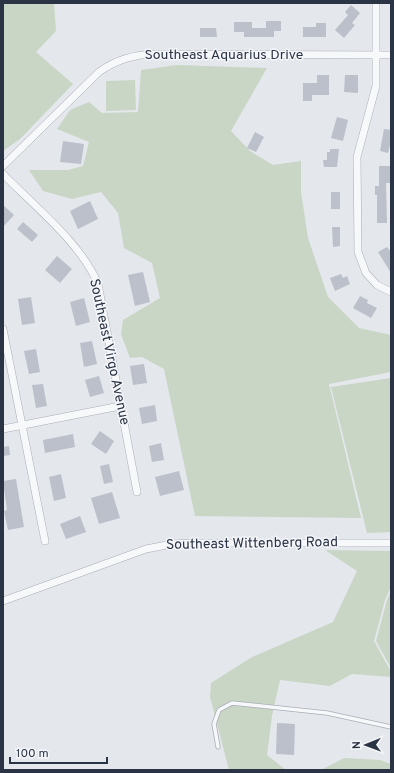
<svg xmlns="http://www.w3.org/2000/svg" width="394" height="773" font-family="Overpass,sans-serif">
	<rect width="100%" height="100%" fill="#e4e7ec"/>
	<g fill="#c9d6c5">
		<polygon points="3,3 54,3 56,31 36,52 73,84 20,139 3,151"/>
		<polygon points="177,65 267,68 231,131 250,151 273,165 301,161 301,192 308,238 328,297 359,328 391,335 391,372 329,384 361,518 195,516 164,369 142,357 130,358 121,334 123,320 160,298 152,263 124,248 118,213 101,192 72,199 43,191 29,170 68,170 83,166 89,142 57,129 70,110 89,102 102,113 138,112 141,70"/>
		<polygon points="135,80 136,110 106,111 106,81"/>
		<polygon points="391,378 391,532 367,533 331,387"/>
		<polygon points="325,550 391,551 391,587 385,600 374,641 391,672 391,677 352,674 330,686 280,680 272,716 267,755 286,770 229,770 210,697 211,683 252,657 333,622 357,571"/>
		<polygon points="391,591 391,668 376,641 387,600"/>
		<polygon points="344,758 380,760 391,764 391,770 321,770"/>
	</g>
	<g fill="#bbc0ca">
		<polygon points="351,5 360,13 352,23 355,25 344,38 335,30 348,15 345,12"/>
		<polygon points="266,21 281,21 281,31 274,31 274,37 244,37 244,32 234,32 234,22 252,22 252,28 266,28"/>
		<polygon points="316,23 326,23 326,37 303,37 303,27 316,27"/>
		<polygon points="200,28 216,28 217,37 200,37"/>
		<polygon points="317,75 329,75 329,95 312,95 312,101 303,101 303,83 317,83"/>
		<polygon points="345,75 358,75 358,93 344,92"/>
		<polygon points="337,117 348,120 343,141 331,138"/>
		<polygon points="384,129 391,130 391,141 388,153 380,151"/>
		<polygon points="255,132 264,137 256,152 247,148"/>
		<polygon points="63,141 84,144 81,164 60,162"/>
		<polygon points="330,149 339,149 337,167 324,167 323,160 327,160 327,152 330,152"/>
		<polygon points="379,166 390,166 391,183 386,183 387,223 377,223 377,195 375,195 375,186 379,186"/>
		<rect x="331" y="192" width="9" height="17"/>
		<polygon points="90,201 98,219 78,229 70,211"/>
		<polygon points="3,205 14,215 3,227"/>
		<polygon points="23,222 38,235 32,242 17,229"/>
		<polygon points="332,227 340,227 340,246 333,247"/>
		<polygon points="387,247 391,252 391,273 378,252"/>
		<polygon points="57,256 72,269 60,283 45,270"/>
		<polygon points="143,272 150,302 135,306 128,275"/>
		<polygon points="341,274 343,278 347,276 350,284 335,291 330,278"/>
		<polygon points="360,296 368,300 367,303 377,308 371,318 353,308"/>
		<polygon points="31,297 35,323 22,325 18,299"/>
		<polygon points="84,298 90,322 76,326 70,302"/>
		<polygon points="92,341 97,364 84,367 80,343"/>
		<polygon points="36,349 40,372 29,374 24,351"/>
		<polygon points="144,364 147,383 133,385 130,366"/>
		<polygon points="99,376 104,393 90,397 85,380"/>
		<polygon points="43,384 47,406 36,408 32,385"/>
		<polygon points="155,405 157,421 142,424 139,408"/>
		<polygon points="100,431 114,441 106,454 91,444"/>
		<polygon points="73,434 75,447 45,453 43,440"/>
		<polygon points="161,443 164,460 152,462 149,446"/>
		<polygon points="9,446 10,455 3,456 3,447"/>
		<polygon points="109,464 113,482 104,484 100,466"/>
		<polygon points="179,471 184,490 160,496 155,477"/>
		<polygon points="61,474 66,498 54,501 49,477"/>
		<polygon points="16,479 24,527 8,530 4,511 7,510 3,481"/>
		<polygon points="112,492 120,518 99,524 91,498"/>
		<polygon points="80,516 86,532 66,539 60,524"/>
		<polygon points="277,723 295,724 294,755 276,754"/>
	</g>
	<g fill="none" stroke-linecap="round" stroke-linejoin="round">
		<defs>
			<polyline id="lane" points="218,747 214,724 219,710 232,703 327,713 391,727"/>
			<g id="street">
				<polyline points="376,3 376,86 357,157 358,252 366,273 377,285 391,292"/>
				<path d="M3 166 99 72C117 59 135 54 157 54L391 55"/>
				<path d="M3 174C34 206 81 243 98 284L137 492"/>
				<polyline points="3,329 45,541"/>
				<polyline points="3,429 120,406"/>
				<polyline points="3,601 146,549 172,544 190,543 391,543"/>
			</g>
		</defs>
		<use href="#lane" stroke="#a9aeb7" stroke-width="5"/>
		<use href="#street" stroke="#a9aeb7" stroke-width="8"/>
		<use href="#lane" stroke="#f7f8fa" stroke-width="3.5"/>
		<use href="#street" stroke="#f7f8fa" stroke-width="7"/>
	</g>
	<g text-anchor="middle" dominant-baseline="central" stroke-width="3" stroke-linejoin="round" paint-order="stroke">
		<g font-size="14" fill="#2b3445" stroke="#f4f6f9">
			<text x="224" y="55">Southeast Aquarius Drive</text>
			<text transform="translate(109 352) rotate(78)">Southeast Virgo Avenue</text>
			<text transform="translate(252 544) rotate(-1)">Southeast Wittenberg Road</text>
		</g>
	</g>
	<rect width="394" height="773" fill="none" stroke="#2b3445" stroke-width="8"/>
	<g transform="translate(366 745) rotate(269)" stroke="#f4f6f9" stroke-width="3" paint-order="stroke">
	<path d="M0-3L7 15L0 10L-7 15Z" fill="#2b3445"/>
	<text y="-6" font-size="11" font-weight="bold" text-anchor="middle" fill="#2b3445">N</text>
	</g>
	<path d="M10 757v6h97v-6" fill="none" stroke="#2b3445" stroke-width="2"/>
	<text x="16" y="757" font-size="12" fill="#2b3445" stroke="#f4f6f9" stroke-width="3" paint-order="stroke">100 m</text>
</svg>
